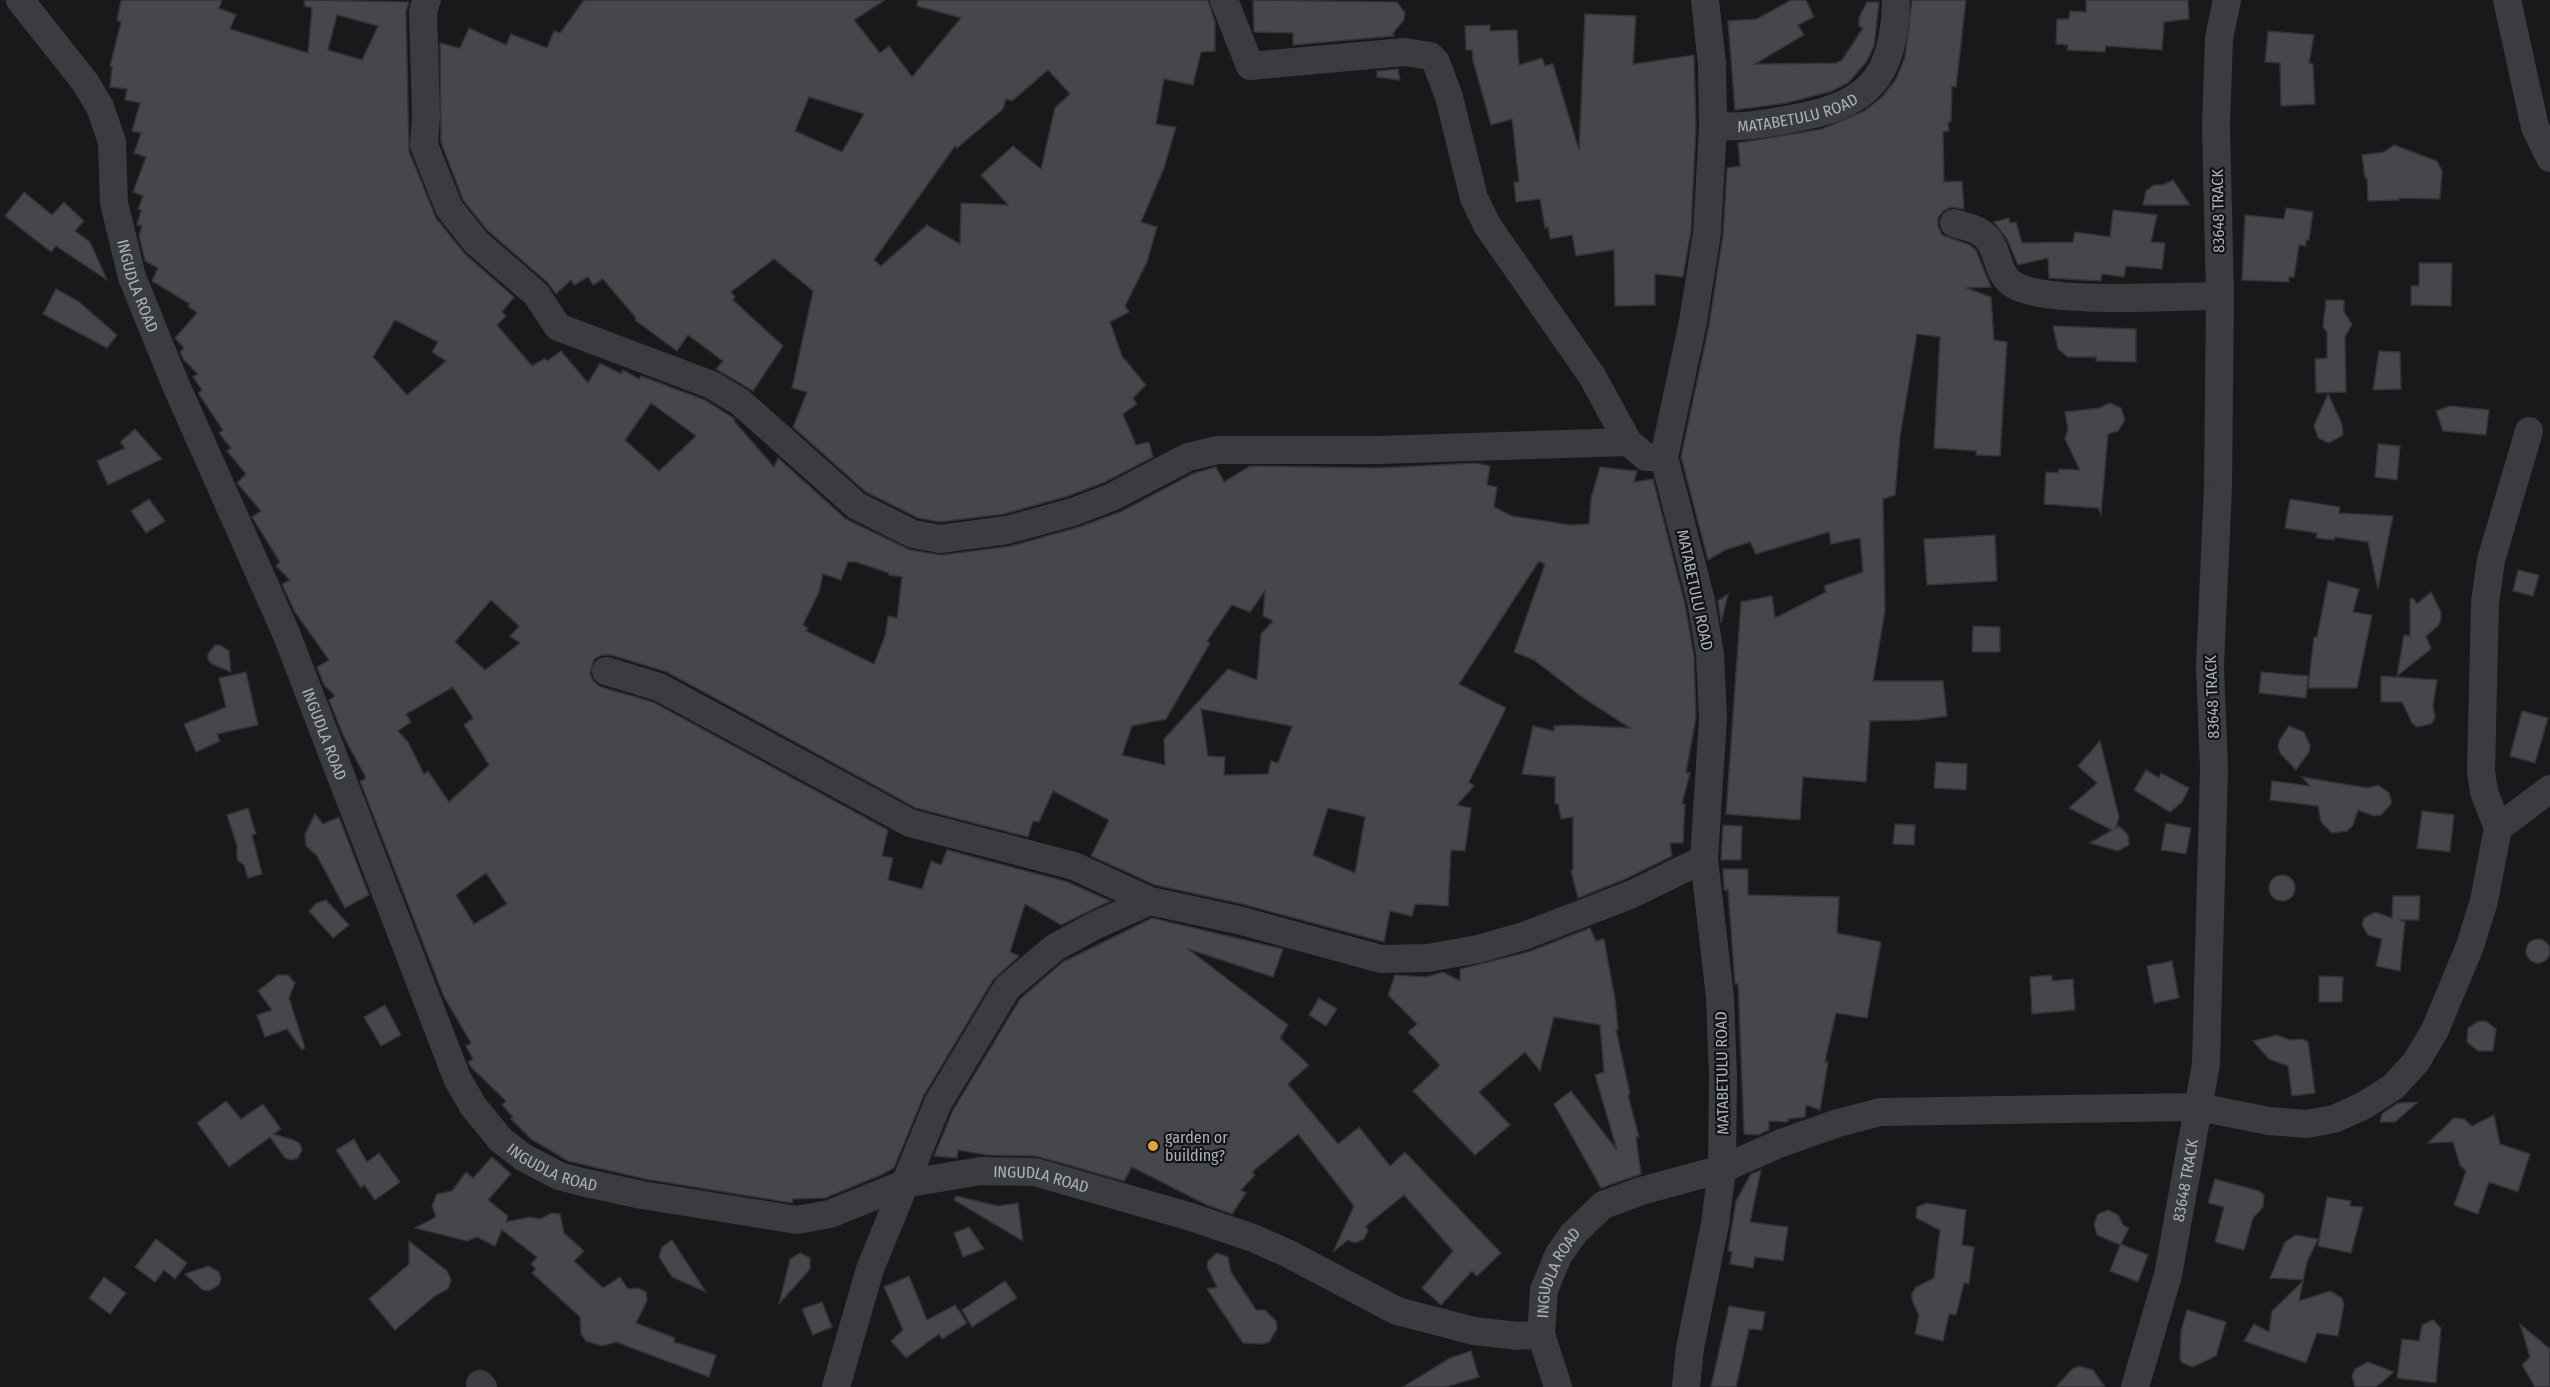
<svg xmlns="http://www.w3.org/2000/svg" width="2550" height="1387" font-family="'Fira Sans Condensed',sans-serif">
	<rect width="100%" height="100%" fill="#19191b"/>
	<g fill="#46474b" stroke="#333337" stroke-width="1.5" fill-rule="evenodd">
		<path d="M121 0H222L219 8 236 15 230 29 308 53 312 8 304 6 305 0 409 2 406 11 409 151 436 218 465 254 514 297 502 312 506 316 497 325 532 366 545 358 547 361 561 351 588 383 600 363 621 374 623 370 639 379 641 376 705 400 735 419 734 421 774 467 778 458 846 519 910 550 942 555 1011 546 1079 527 1120 512 1194 473 1216 467 1224 482 1250 466 1378 468 1476 463 1490 466 1487 485 1497 487 1494 507 1512 516 1571 525 1589 524 1591 498 1600 467 1637 471 1634 482 1653 479 1685 604 1694 656 1696 718 1686 772 1690 773 1682 804H1685L1683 843H1670L1672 856 1623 880 1578 898 1571 871 1573 870V817L1561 819 1558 804H1555V777L1522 774 1533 726 1554 731V726L1570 725 1630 728 1582 697 1534 660 1514 652 1545 564 1539 561 1459 684 1506 708 1469 782 1474 786 1457 805 1471 808 1465 851 1451 850 1448 906 1415 904 1412 916 1390 911 1384 942 1242 904 1155 885 1091 856 1109 820 1053 791 1039 822 1033 821 1028 837 916 808 667 672 611 655H602L594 659 590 674 594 682 601 687 653 702 888 830 882 856 893 858 888 880 922 889 931 861 941 865 947 850 1068 882 1110 901 1061 925 1025 904 1010 952 1019 956 993 980 924 1095 894 1168 881 1175 825 1198 793 1199 792 1203 645 1179 568 1161 531 1139 511 1119 513 1117 502 1105 506 1101 471 1067 468 1062 473 1059 466 1046 471 1043 444 997 360 781 365 779V776L344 737 329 700 335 696 324 685 317 667 329 660 295 612 282 584 290 580 276 566 280 562 252 517 261 511 237 483 246 474 227 451 231 448 219 433 223 430 198 393 202 390 193 377 198 374 184 360 180 352 184 348 175 338 197 313 188 306 190 304 152 281 158 268 145 261 139 235 142 226 137 225 141 210 138 209 143 196 133 192 146 157 134 153 141 133 132 131 140 103 125 100 127 89 110 87 112 67 110 66 121 22 117 20ZM337 15 378 26 362 60 328 50ZM395 320 438 342 432 352 446 361 407 395 373 357ZM651 403 696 436 659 471 625 440ZM848 562H856L889 573V575L902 577 897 618 888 616 885 636 874 664 806 631 808 628 803 625 819 592 823 574 841 580ZM1265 591 1263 616 1273 621 1261 634 1257 680 1228 669 1164 739 1165 765 1122 755 1132 726 1166 719 1210 643 1207 641 1232 605 1250 612ZM491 600 519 626 510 636 520 643 485 670 455 642ZM453 687 473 718 464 725 489 765 449 802 428 771 424 774 408 742 398 731 411 722 406 714ZM1201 709 1292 726 1278 763 1271 761 1268 774 1224 775 1225 757 1208 756ZM1328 808 1365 817 1355 873 1313 855ZM486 873 507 904 474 924 456 895Z"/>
		<path d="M584 0H885L854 20 880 53 889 46 912 77 961 18 917 6 918 0H1208L1215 22V51L1201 52 1193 85 1164 79 1156 124 1176 127 1164 168 1141 222 1157 227 1147 262 1125 306 1129 312 1110 322 1122 356 1146 385 1133 398 1137 404 1123 414 1136 445 1149 442 1153 457 1105 482 1068 496 1004 514 940 522 918 518 866 492 793 427 807 392 792 388 813 291 774 259 731 292 735 297 733 300 783 346 753 391 716 369 723 361 688 335 677 351 635 320 636 318 603 279 593 285 588 277 574 285 571 280 556 294 547 282 488 231 463 200 441 142 440 43 460 48 469 28 506 45 511 34 547 48 554 31 560 33ZM1048 70 1070 94 1055 108 1041 169 1013 146 981 175 1008 205 961 203 960 244 927 225 881 266 874 260 955 146 957 148 1003 109 1006 99 1012 101ZM809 97 864 114 842 152 795 131Z"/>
		<polygon points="1253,0 1397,2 1405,13 1404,20 1393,33 1394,36 1293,45 1293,33 1254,32"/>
		<polygon points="1791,0 1806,0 1814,17 1798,25 1804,35 1755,64 1836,63 1842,60 1863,28 1859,26 1859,18 1867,2 1879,2 1874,46 1867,61 1848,83 1832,91 1787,103 1735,110 1728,21 1757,19"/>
		<polygon points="1912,0 1966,0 1956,87 1952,86 1951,122 1948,122 1949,131 1943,132 1944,182 1962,181 1964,209 1951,207 1943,211 1938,218 1938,226 1942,235 1970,245 1976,250 1991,287 1966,288 1991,297 1994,340 2007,342 2000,456 1976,455 1976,451 1934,448 1940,337 1917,334 1900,437 1895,495 1883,499 1885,611 1873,681 1943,681 1947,716 1918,720 1870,721 1866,782 1803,777 1800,820 1726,814 1741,602 1772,596 1775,618 1826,592 1824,586 1863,572 1860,538 1831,544 1829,532 1756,554 1750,542 1725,550 1708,560 1681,457 1709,325 1723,235 1727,168 1740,166 1738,143 1822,129 1864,111 1882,97 1896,79 1905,57"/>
		<polygon points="2086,0 2188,0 2189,19 2164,22 2162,50 2106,46 2105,52 2067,50 2068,45 2056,44 2057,19 2069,19 2070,11 2086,12"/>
		<polygon points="1585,14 1636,16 1633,64 1694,55 1696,126 1691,231 1683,277 1655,274 1655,305 1615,306 1614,250 1576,256 1572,235 1550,239 1548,227 1545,228 1540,199 1516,202 1514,182 1519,182 1512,119 1491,125 1473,61 1472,50 1466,50 1465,26 1490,25 1490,31 1517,30 1519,65 1542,58 1545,66 1553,64 1579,150"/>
		<polygon points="2268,31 2314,35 2309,63 2313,64 2315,104 2281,106 2280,63 2265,62"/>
		<polygon points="1398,69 1400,80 1377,77 1377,71"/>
		<polygon points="2394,145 2437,161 2442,171 2440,199 2399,198 2399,200 2368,201 2367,178 2365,178 2362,155 2384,152"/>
		<polygon points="2173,180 2190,205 2143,205 2146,191 2154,185 2163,185"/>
		<polygon points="24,192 52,215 64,202 84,221 75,231 90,242 107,280 56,246 51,252 5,216"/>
		<polygon points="2286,208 2313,212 2309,240 2306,240 2306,246 2299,245 2294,277 2289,277 2289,282 2242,280 2245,215 2284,219"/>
		<polygon points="2113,210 2157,215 2151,242 2165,243 2162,269 2126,266 2124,277 2102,274 2101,281 2049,278 2048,258 2018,265 2007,239 1994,222 2009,218 2010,223 2016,222 2022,243 2073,242 2075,232 2110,237"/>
		<polygon points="2419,263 2452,263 2451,306 2411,305 2411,286 2419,286"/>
		<polygon points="56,289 78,301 117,335 107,348 43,314"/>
		<polygon points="2326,300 2344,300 2344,312 2352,324 2345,337 2346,392 2316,393 2315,359 2327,358 2327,332 2323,327"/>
		<polygon points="2053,326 2136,329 2136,362 2096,361 2096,357 2068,357 2058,349"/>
		<polygon points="2379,351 2400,352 2401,389 2373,390"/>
		<polygon points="2328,394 2342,424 2343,435 2329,443 2318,438 2314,426"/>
		<polygon points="2110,403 2121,408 2125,420 2118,431 2108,434 2101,514 2098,508 2044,504 2046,472 2058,473 2059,469 2080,470 2065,439 2068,429 2065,412 2099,408"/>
		<polygon points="2450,406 2489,410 2486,435 2443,431 2436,411"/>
		<polygon points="135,429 162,459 108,485 97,461 125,448 120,442"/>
		<polygon points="2378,444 2400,446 2397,480 2375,477"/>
		<polygon points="149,499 165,521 146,533 131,511"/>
		<polygon points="2290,499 2340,507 2339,513 2393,516 2378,589 2368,542 2335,537 2334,540 2316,538 2317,533 2285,528"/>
		<polygon points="1995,535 1997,581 1927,585 1924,539"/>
		<polygon points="2518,570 2539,575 2533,596 2513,591"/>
		<polygon points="2328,581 2359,589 2353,612 2372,615 2357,688 2308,688 2314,637 2317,637"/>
		<polygon points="2431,592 2441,612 2441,620 2438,626 2426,636 2431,649 2397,676 2404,635 2410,636 2410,599 2413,598 2417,604"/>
		<polygon points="1728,594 1721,623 1718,601"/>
		<polygon points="1973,626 2000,627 2000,652 1972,652"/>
		<polygon points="215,645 220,645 229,651 231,672 212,664 208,660 208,654"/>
		<polygon points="246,672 258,725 217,734 220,741 196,752 184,724 226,707 219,678"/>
		<polygon points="2261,672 2308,676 2306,698 2259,693"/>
		<polygon points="2381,676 2437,680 2433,705 2435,718 2431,724 2417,727 2412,723 2402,702 2381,702"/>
		<polygon points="2522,711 2548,718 2535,763 2510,756"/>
		<polygon points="2289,726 2304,732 2310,745 2309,752 2296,770 2280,753 2278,746 2280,739"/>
		<polygon points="2100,741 2119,817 2116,828 2119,826 2128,835 2129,845 2118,851 2090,843 2112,830 2069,808 2097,783 2078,766"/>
		<polygon points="1936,762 1967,764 1966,790 1934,788"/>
		<polygon points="2146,770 2159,778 2161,773 2189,788 2182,802 2170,812 2134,790"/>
		<polygon points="2302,777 2368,788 2378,785 2389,793 2392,803 2381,815 2374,816 2358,810 2353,825 2347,831 2332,833 2321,822 2318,806 2270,800 2272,781 2310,786"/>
		<polygon points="248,808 256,834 252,835 262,874 248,878 244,865 237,860 237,846 227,815"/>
		<polygon points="2422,811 2454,815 2450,852 2417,848"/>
		<polygon points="315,814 323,824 339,817 369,895 345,908 317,856 306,846 305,834"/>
		<polygon points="2166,823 2191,828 2186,854 2161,850"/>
		<polygon points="1895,824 1915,825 1914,845 1893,844"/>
		<polygon points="1723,825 1742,826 1741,860 1721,860"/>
		<polygon points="1723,869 1748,869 1748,895 1839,897 1837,933 1881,942 1867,1018 1836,1013 1827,1053 1825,1062 1828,1062 1820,1110 1806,1105 1805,1117 1788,1119 1788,1122 1769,1121 1769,1130 1758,1135 1744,1134 1738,984 1735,984 1728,890 1724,890"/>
		<circle cx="2282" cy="888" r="13"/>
		<polygon points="2393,896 2420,896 2419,920 2399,920 2405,922 2400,971 2376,966 2382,939 2368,935 2362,925 2364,918 2375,912 2392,918"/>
		<polygon points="326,900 349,925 333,938 309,911 317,903"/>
		<polygon points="1152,918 1283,949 1273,977 1188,949 1288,1025 1280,1038 1309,1065 1288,1084 1338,1144 1359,1127 1390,1166 1405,1152 1501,1253 1477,1276 1472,1271 1441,1305 1422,1288 1453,1251 1404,1195 1366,1226 1368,1231 1364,1239 1355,1243 1348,1240 1333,1252 1354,1206 1298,1134 1252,1172 1255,1175 1241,1190 1246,1193 1232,1214 1207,1205 1132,1167 1124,1181 1036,1156 987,1155 958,1150 957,1158 934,1156 953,1110 1020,999 1063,962"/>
		<polygon points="1590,928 1596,941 1604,939 1615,999 1618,1029 1616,1029 1630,1094 1628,1095 1639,1137 1636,1137 1641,1174 1601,1188 1554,1104 1571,1091 1617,1150 1595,1075 1604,1072 1600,1025 1554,1017 1540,1071 1525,1052 1479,1092 1510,1125 1475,1155 1413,1091 1440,1065 1408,1032 1417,1024 1388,995 1395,975 1426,977 1443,972 1460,981 1460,969 1528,952"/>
		<circle cx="2538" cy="951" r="12"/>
		<polygon points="2172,961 2179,998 2154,1003 2147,966"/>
		<polygon points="278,975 288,975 295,983 289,998 305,1048 302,1050 287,1029 265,1037 257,1015 272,1010 258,991"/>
		<polygon points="2052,975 2052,981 2073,979 2075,1010 2032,1014 2030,977"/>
		<polygon points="2319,976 2343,977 2342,1002 2319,1002"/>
		<polygon points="1319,998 1337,1009 1326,1026 1309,1015"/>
		<polygon points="385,1005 401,1035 381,1046 364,1017"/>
		<polygon points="2479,1021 2486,1021 2496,1029 2493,1051 2478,1051 2467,1042 2468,1028"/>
		<polygon points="2277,1035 2290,1040 2303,1039 2308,1042 2315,1093 2292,1096 2288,1066 2269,1059 2253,1041"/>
		<polygon points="226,1101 241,1119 263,1104 281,1129 273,1134 294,1140 300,1144 302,1150 298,1158 291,1160 285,1158 270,1137 229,1167 197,1123"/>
		<polygon points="2418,1102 2395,1122 2380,1122 2382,1114 2398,1103"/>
		<polygon points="2494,1115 2500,1144 2530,1154 2518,1192 2489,1182 2478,1214 2454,1205 2466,1171 2460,1165 2453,1142 2428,1143 2454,1118 2464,1119 2472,1126"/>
		<polygon points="354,1139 367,1162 379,1153 400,1182 375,1200 364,1185 361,1188 336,1150"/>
		<polygon points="492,1157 511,1174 488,1200 508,1216 506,1222 530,1217 541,1219 551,1213 560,1214 564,1233 584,1251 574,1261 603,1288 620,1277 628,1289 638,1288 646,1292 647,1301 636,1323 675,1338 674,1342 716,1355 709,1377 616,1342 602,1346 586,1341 581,1334 580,1317 532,1273 536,1269 531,1264 537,1257 502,1230 495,1246 477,1237 467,1241 415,1228 436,1217 432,1206 437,1194 452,1191 466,1172 473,1178"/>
		<polygon points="1761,1170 1750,1222 1788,1227 1783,1261 1755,1257 1753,1268 1730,1264 1732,1252 1728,1251 1736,1201 1751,1174"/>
		<polygon points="2215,1179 2259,1191 2264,1195 2263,1207 2253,1218 2244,1250 2215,1242 2224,1207 2208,1203"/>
		<polygon points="956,1196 998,1206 1018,1203 1023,1241 954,1200"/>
		<polygon points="2327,1197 2351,1201 2350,1206 2363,1207 2351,1253 2318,1246"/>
		<polygon points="1927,1203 1966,1210 1962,1245 1974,1247 1969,1284 1964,1283 1956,1315 1949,1314 1943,1341 1915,1334 1919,1315 1912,1300 1912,1293 1916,1287 1934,1278 1940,1230 1916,1218 1917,1207"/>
		<polygon points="2108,1210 2118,1215 2123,1225 2129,1228 2121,1244 2148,1255 2138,1282 2110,1271 2120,1245 2097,1235 2094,1224 2098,1214"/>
		<polygon points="969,1227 984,1249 963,1257 954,1233"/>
		<polygon points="2296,1235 2318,1239 2307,1262 2303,1280 2270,1278 2285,1242"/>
		<polygon points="156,1239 187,1263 175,1279 164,1270 155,1282 135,1267"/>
		<polygon points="672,1240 706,1292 672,1277 659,1257 662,1247"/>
		<polygon points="409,1241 447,1271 451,1280 448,1289 435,1296 395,1330 369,1299 409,1264"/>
		<polygon points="800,1253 810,1258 810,1269 779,1304 790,1259"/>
		<polygon points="1217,1253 1228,1257 1231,1272 1256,1310 1265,1310 1276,1321 1277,1329 1269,1342 1262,1344 1243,1343 1207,1289 1217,1287 1207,1267 1208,1261"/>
		<polygon points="208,1266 219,1272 221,1279 219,1285 209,1291 203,1290 185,1274"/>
		<polygon points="909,1276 927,1320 955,1305 967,1323 942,1339 939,1334 906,1358 891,1341 903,1330 884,1287"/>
		<polygon points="104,1277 126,1293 110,1314 89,1298"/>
		<polygon points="1005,1281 1017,1298 972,1327 962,1310"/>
		<polygon points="2303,1281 2299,1301 2330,1291 2342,1298 2344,1304 2338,1336 2317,1333 2306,1363 2244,1341 2254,1324 2269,1332 2272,1311"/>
		<polygon points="822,1302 832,1327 813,1335 802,1309"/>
		<polygon points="1729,1306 1765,1312 1762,1330 1749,1329 1736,1387 1711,1387"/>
		<polygon points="2187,1310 2226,1322 2216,1356 2193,1367 2182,1363 2180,1358 2181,1331"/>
		<polygon points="2433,1320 2441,1328 2436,1383 2397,1378 2402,1339 2419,1341 2422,1325"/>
		<polygon points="2520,1324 2550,1349 2550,1387 2535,1387 2522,1365 2530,1357"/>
		<polygon points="1471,1351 1479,1377 1446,1387 1403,1387 1450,1358"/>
		<polygon points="2368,1362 2394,1372 2376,1387 2355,1387 2352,1376 2355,1369"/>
		<polygon points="2079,1366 2093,1370 2105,1387 2056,1387 2072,1369"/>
	</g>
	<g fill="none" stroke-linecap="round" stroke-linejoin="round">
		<g stroke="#3a3c40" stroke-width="28">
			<path id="s1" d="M20 0 85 82 100 107 112 142 114 203 132 277 175 383 286 633 457 1078 473 1106 501 1140 523 1157 559 1176 582 1182 642 1195 797 1220 830 1214 904 1184 980 1171 1035 1172 1191 1217 1253 1238 1287 1253 1397 1311 1474 1331 1518 1336 1541 1334 1544 1290 1558 1256 1573 1234 1603 1205 1641 1191 1722 1169 1781 1143 1838 1123 1880 1112 2198 1107 2269 1121 2307 1124 2334 1119 2363 1106 2393 1087 2416 1062 2435 1030 2470 946 2484 901 2498 828 2550 789"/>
			<polyline points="427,0 423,11 426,116 424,145 449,208 476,242 536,294 558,327 712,385 740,402 857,506 913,534 940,539 1007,530 1073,512 1112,497 1188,457 1218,450 1378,450 1628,442"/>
			<polyline points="1224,0 1250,66 1404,52 1430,56 1436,62 1449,97 1474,198 1487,225 1592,376 1628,442 1646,457 1664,457"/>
			<polyline points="2507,0 2535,127 2550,158"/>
			<path id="s2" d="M1713 126C1740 128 1764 124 1790 119 1867 106 1894 80 1896 0"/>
			<path d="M1954 223C1963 226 1977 228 1984 235 2000 248 1995 274 2014 285 2047 305 2175 296 2220 296"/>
			<polyline points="606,671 659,687 910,823 1074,866 1150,901"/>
			<polyline points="2498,828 2484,792 2481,771 2485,603 2491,560 2529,431"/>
			<polyline points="1541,1334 1558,1387"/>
			<polyline points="480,1384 483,1387"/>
			<polyline points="836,1387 870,1269 938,1103 1007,988 1054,948 1096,925 1150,901 1238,920 1381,959 1428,958 1478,949 1524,936 1630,895 1704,859"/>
			<polyline points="1686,1387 1690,1348 1715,1224 1722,1169 1723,1076 1720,997 1704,859 1713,718 1710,654 1701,601 1664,457 1693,322 1707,233 1713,126 1712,64 1705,0"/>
			<path id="s3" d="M2135 1387 2168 1275 2206 1064 2214 768 2210 666 2218 486 2220 296 2216 126 2219 38 2227 0"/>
		</g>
	</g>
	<circle fill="#e6a045" stroke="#141416" stroke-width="2" cx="1153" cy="1146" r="6"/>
	<g text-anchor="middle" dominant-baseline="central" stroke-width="4.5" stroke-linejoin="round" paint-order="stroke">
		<g font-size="16" fill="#acb2ba" stroke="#141416">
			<text stroke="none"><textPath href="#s2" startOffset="86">MATABETULU ROAD</textPath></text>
			<text transform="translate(2218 211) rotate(-91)">83648 TRACK</text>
			<text stroke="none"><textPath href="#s1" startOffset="318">INGUDLA ROAD</textPath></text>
			<text transform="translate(1695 590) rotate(78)">MATABETULU ROAD</text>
			<text transform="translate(2212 697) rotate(-92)">83648 TRACK</text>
			<text stroke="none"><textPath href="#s1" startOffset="804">INGUDLA ROAD</textPath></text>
			<text transform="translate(1722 1073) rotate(-91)">MATABETULU ROAD</text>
			<text stroke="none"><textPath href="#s1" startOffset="1308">INGUDLA ROAD</textPath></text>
			<text stroke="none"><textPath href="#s1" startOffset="1812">INGUDLA ROAD</textPath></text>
			<text stroke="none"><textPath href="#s3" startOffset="213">83648 TRACK</textPath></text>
			<text stroke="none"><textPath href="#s1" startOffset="2406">INGUDLA ROAD</textPath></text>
		</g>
		<g font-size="16" fill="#acb2ba" stroke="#141416" text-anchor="start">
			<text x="1165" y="1137">garden or<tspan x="1165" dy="18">building?</tspan></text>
		</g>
	</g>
</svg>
